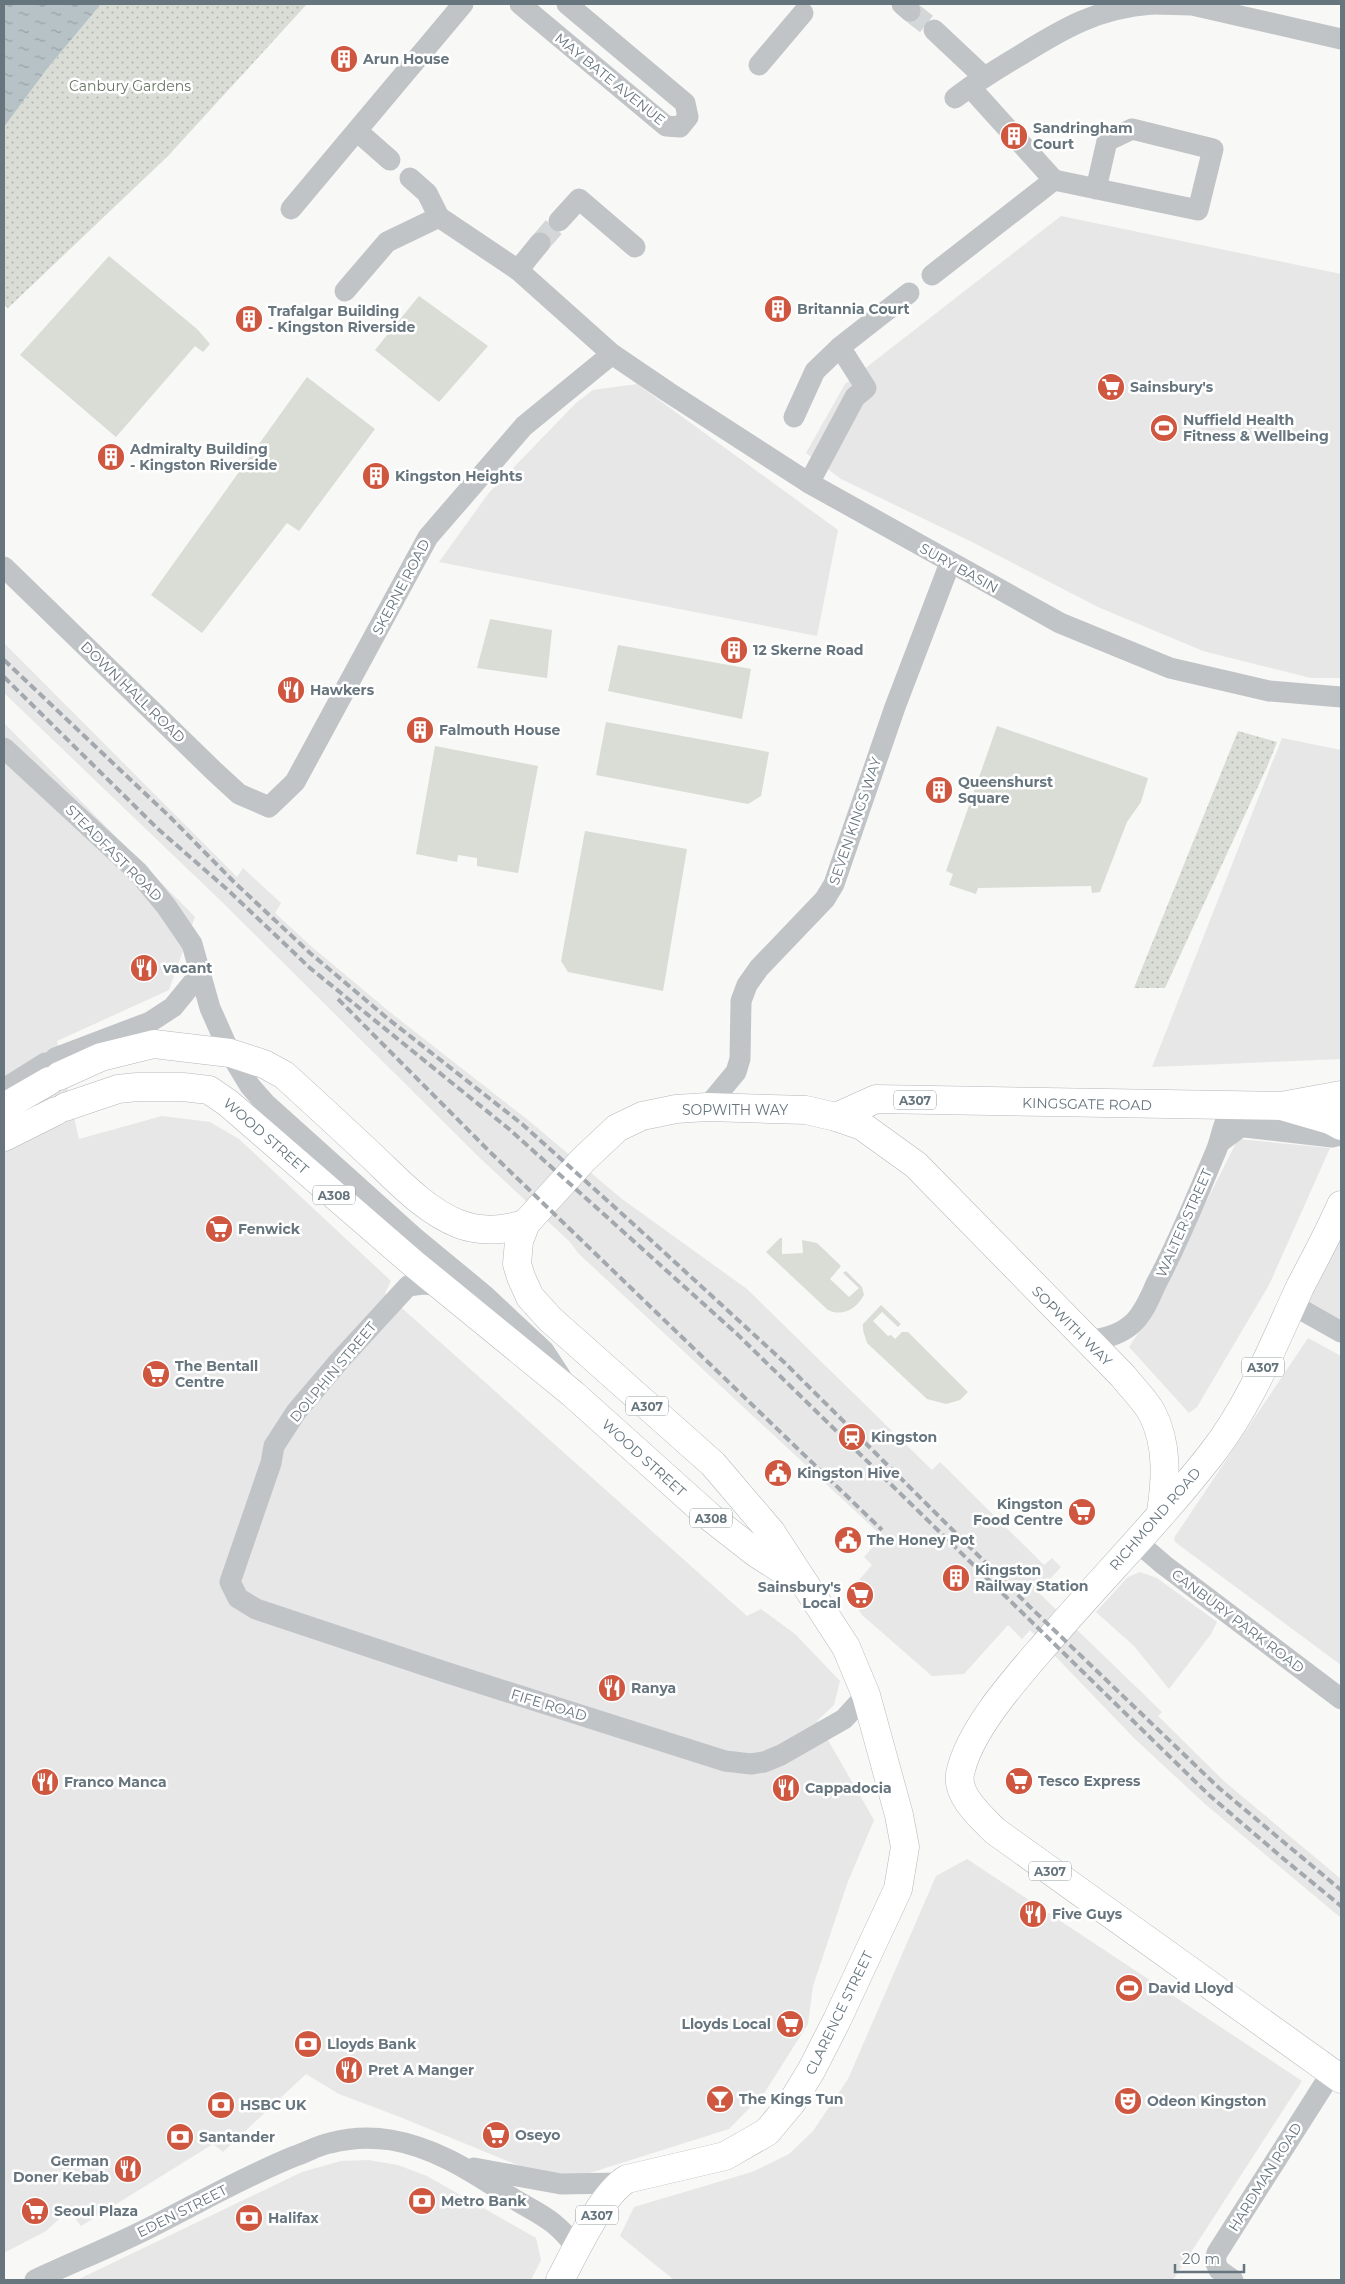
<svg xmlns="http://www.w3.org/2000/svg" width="1345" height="2284" font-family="Montserrat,sans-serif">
	<defs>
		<pattern id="park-dots" width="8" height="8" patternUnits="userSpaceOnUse" patternTransform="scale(1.25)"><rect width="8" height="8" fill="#d9ddd6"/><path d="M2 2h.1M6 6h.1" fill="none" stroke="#b4b8b3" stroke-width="1.8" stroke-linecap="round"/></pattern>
		<pattern id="water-ripples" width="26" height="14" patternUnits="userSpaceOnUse" patternTransform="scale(1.25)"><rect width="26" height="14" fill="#b7c2c6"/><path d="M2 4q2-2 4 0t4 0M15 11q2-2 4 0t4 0" fill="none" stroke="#99a2a6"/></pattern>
	</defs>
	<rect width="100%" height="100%" fill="#f8f8f6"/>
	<g fill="#e6e7e6">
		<polygon points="1061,216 1341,274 1341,678 1311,678 1203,651 1098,607 972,542 841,479 806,453 845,384"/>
		<polygon points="637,384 838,530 817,636 439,562 488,494 576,403 593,390"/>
		<polygon points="4,643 237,877 243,868 281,903 275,913 312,947 391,1013 528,1120 622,1199 747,1289 932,1470 940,1462 1044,1565 1052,1558 1061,1567 1038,1592 1162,1712 1158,1716 1225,1782 1341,1879 1341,1918 1205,1804 1134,1738 1030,1630 1022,1639 1008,1625 964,1674 932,1676 862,1615 848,1593 872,1565 864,1557 882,1536 578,1253 570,1242 481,1159 222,902 4,693"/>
		<polygon points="4,723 195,917 169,990 57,1041 79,1139 162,1116 210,1122 239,1139 391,1281 385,1293 747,1616 761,1609 795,1634 840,1681 834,1705 817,1721 874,1820 847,1884 813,1986 808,2024 765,2092 729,2129 580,2176 552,2175 525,2168 400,2117 339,2094 306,2074 223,2152 213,2144 81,2226 69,2210 46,2231 4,2253"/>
		<polygon points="1282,738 1341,750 1341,1059 1152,1067"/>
		<polygon points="1238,1139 1330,1148 1269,1285 1197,1407 1189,1413 1129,1347 1145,1323"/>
		<polygon points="1341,1234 1341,1323 1307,1302"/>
		<polygon points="1308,1338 1341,1356 1341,1665 1175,1542 1174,1538"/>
		<polygon points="1140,1572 1157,1578 1217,1622 1211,1634 1169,1689 1134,1646 1096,1612 1128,1577"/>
		<polygon points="967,1859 1302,2081 1173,2280 674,2280 620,2236 634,2207 752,2172 789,2154 813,2131 848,2079 936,1876"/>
		<polygon points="368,2160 398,2165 427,2176 536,2238 541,2260 531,2280 77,2280 302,2172 341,2161"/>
	</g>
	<g fill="#d9ddd6">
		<polygon points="109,256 197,329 210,344 203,352 195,346 116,437 20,355"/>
		<polygon points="419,296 488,346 439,402 375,350"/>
		<polygon points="307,377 375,429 299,531 287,523 202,633 151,595"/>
		<polygon points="490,619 552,630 547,678 477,668"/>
		<polygon points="618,645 751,669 742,719 608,691"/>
		<polygon points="606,722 769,752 761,796 748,804 596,775"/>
		<polygon points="997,726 1148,778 1141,802 1127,822 1100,892 1092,893 1091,886 978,888 976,894 949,885 953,874 946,871"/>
		<polygon points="435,746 538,766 518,873 477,866 477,858 458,855 457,862 416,854"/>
		<polygon points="585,831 687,849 663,991 568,972 561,961"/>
		<path d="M780 1238H782V1254L803 1253 802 1240 817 1243 841 1266 830 1279 849 1297 859 1288 843 1273 846 1271 862 1287 864 1295C856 1309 843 1317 828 1310L766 1252Z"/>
		<polygon points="881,1305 901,1324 898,1327 882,1312 873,1321 888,1336 891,1335 895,1339 902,1332 908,1332 968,1392 960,1400 946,1404 927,1399 867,1343 863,1330 863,1324"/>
	</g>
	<g fill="url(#park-dots)">
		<polygon points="101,4 307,4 168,156 8,308 4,305 4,127 47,69"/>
		<polygon points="1238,731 1277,742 1267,767 1165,988 1134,988"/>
	</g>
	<polygon fill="url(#water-ripples)" points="4,4 101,4 47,69 4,127"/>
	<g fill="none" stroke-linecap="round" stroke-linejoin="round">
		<g stroke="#d4d7d8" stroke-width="21" stroke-dasharray="21 11" stroke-linecap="butt">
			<polyline points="910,11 934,30"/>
			<polyline points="540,243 559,221"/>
		</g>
		<defs>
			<g id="primary">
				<path d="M59 1076 101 1057 154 1044 230 1053 264 1064 284 1075C314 1102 344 1130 374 1158 399 1182 426 1211 459 1224 481 1232 505 1231 526 1223"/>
				<polyline points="4,1107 49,1081"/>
				<polyline points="65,1107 118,1089 137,1087 183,1087 209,1090 228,1103 414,1264 573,1394 710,1517 756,1553 798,1580"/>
				<polyline points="1285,1107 1330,1120 1341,1126"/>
				<polyline points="836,1117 876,1099 1281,1106 1341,1095"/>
				<polyline points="4,1137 56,1111"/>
				<path d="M1341 1205C1329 1233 1314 1260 1300 1287 1274 1343 1251 1403 1213 1452 1162 1518 1102 1578 1048 1641 1018 1676 969 1729 960 1774 956 1795 981 1817 995 1831L1341 2079"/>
				<path d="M560 2280C574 2254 602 2193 627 2179L725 2156 767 2132 792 2102 811 2071 837 2020 898 1889 905 1847 899 1815 866 1695 846 1647 771 1532 713 1464 550 1319 530 1297 521 1277 517 1264 519 1241 526 1223 583 1160 617 1128 642 1116 676 1109 707 1107 806 1110 836 1117 862 1126 916 1165 1123 1376C1132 1388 1145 1400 1152 1413 1168 1444 1166 1479 1161 1512"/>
			</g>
		</defs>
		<use href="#primary" stroke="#b4b8bb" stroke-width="29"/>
		<g stroke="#c0c4c7" stroke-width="21">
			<polyline points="520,4 666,126 680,127 688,117 685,103 567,4"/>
			<polyline points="902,4 910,11"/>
			<polyline points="1153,4 1192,5 1341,39"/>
			<polyline points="934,30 984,77"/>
			<polyline points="759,65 803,13"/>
			<polyline points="970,87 1054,180"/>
			<path d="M955 98C976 82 997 69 1019 56 1064 28 1098 8 1152 4"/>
			<polyline points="357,131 390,160"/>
			<polyline points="410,178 427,193 439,217"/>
			<polyline points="291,209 463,4"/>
			<polyline points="559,221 579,199 635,247"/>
			<polyline points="518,270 540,243"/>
			<polyline points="932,275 1054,180 1198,210 1213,149 1132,129 1107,141 1096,189"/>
			<polyline points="345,291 387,242 439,217 518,270 612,354 668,392 809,483 1060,623 1170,668 1269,691 1341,697"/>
			<polyline points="794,417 815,371 840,347 909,293"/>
			<polyline points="809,483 855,397 866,388 840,347"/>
			<polyline points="4,567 215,772 239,794 269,807 295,782 428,537 524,426 612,354"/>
			<polyline points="4,748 138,872 166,906 192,944 210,1008 230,1053 250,1086 265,1103 414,1237 483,1294 544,1351 561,1377"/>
			<polyline points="55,1058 150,1022 173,1007 200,974"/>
			<polyline points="15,1101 4,1089 45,1063"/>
			<polyline points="707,1107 736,1072 740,1059 741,1001 747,985 759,968 825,899 834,884 895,707 950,563"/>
			<polyline points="1220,1142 1239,1128 1245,1127 1332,1137 1341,1135"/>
			<polyline points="443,1286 423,1284 408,1286 340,1360 296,1412 274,1446 271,1463 230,1582 238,1598 256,1609 445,1672 725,1761 751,1764 764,1762 781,1755 844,1719 866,1695"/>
			<polyline points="1293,1305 1341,1332"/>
			<path d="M1087 1341C1103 1339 1121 1335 1133 1323 1144 1313 1150 1297 1156 1284 1179 1241 1197 1196 1216 1151 1224 1132 1221 1118 1240 1105"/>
			<polyline points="1136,1541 1164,1565 1341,1699"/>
			<polyline points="474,2168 561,2184 620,2183"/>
			<path d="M35 2280C71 2263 109 2248 145 2230 195 2205 243 2177 295 2156 307 2152 319 2145 330 2143 349 2138 372 2137 391 2140 432 2147 466 2168 500 2190 533 2213 552 2214 577 2249"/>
			<polyline points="1233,2280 1219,2270 1215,2261 1217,2253 1332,2072"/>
		</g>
		<use href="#primary" stroke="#fff" stroke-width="28"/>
		<g stroke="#a2a8ad" stroke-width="4" stroke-dasharray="8 4" stroke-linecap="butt">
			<polyline points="4,660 170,817 234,882 310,953 387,1018 522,1124 630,1221 785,1363 1029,1606 1219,1788 1341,1890"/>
			<polyline points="4,677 158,829 229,891 310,968 509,1129 737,1334 1209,1795 1285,1860 1341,1906"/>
			<polyline points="338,999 490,1152 882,1530"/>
		</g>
	</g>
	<defs>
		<symbol id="building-disc" viewBox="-11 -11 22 22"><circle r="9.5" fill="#cf563f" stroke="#fff"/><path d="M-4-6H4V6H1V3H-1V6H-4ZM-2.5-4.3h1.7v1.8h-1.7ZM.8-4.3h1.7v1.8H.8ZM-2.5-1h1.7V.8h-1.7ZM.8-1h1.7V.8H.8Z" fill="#fff"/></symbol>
		<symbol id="supermarket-disc" viewBox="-11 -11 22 22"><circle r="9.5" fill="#cf563f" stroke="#fff"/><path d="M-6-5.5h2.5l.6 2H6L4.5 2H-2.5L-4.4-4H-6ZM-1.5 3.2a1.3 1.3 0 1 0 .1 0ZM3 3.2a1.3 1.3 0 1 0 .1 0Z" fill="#fff"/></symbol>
		<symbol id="stadium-disc" viewBox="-11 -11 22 22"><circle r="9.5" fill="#cf563f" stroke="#fff"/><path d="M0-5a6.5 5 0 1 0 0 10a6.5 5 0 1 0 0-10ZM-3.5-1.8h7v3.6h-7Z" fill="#fff"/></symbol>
		<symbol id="restaurant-disc" viewBox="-11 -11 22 22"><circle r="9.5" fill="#cf563f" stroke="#fff"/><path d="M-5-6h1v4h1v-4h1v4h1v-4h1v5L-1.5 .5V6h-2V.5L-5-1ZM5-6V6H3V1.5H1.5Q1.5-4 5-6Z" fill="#fff"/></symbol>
		<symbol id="station-disc" viewBox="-11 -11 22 22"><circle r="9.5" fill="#cf563f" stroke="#fff"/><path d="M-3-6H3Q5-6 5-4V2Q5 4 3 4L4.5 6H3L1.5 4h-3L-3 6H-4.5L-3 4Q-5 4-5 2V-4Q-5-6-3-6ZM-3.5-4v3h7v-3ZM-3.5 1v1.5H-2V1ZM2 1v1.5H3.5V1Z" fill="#fff"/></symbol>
		<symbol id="civic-disc" viewBox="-11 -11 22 22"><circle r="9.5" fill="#cf563f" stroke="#fff"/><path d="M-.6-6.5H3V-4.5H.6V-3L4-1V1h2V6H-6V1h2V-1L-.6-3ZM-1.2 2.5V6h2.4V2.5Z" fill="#fff"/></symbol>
		<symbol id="bank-disc" viewBox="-11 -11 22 22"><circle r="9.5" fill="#cf563f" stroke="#fff"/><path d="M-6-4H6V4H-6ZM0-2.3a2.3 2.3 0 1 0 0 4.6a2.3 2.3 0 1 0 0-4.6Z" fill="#fff"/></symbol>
		<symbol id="bar-disc" viewBox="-11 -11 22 22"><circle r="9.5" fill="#cf563f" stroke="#fff"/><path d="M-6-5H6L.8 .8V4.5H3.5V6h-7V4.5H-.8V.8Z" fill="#fff"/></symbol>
		<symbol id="theatre-disc" viewBox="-11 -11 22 22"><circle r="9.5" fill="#cf563f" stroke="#fff"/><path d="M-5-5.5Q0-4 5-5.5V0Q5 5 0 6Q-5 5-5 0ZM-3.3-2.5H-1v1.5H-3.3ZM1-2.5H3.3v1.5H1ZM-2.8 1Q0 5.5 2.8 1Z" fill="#fff"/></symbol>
	</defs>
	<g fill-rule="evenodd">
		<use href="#building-disc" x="328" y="43" width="32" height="32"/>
		<use href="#building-disc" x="998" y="120" width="32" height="32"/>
		<use href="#building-disc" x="762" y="293" width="32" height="32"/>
		<use href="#building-disc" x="233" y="303" width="32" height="32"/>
		<use href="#supermarket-disc" x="1095" y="371" width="32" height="32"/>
		<use href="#stadium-disc" x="1148" y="412" width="32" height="32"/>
		<use href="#building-disc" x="95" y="441" width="32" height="32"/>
		<use href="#building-disc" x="360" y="460" width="32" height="32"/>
		<use href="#building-disc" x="718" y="634" width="32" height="32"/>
		<use href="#restaurant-disc" x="275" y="674" width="32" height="32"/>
		<use href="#building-disc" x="404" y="714" width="32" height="32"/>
		<use href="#building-disc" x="923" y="774" width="32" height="32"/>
		<use href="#restaurant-disc" x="128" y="952" width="32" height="32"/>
		<use href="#supermarket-disc" x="203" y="1213" width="32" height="32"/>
		<use href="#supermarket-disc" x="140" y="1358" width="32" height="32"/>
		<use href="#station-disc" x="836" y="1421" width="32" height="32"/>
		<use href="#civic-disc" x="762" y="1457" width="32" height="32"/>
		<use href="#supermarket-disc" x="1066" y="1496" width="32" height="32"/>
		<use href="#civic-disc" x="832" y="1524" width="32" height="32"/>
		<use href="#building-disc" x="940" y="1562" width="32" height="32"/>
		<use href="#supermarket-disc" x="844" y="1579" width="32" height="32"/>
		<use href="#restaurant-disc" x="596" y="1672" width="32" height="32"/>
		<use href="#supermarket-disc" x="1003" y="1765" width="32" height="32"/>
		<use href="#restaurant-disc" x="29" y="1766" width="32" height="32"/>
		<use href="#restaurant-disc" x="770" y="1772" width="32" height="32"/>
		<use href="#restaurant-disc" x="1017" y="1898" width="32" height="32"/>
		<use href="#stadium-disc" x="1113" y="1972" width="32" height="32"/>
		<use href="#supermarket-disc" x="774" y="2008" width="32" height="32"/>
		<use href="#bank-disc" x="292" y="2028" width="32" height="32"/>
		<use href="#restaurant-disc" x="333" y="2054" width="32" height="32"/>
		<use href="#bar-disc" x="704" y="2083" width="32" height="32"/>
		<use href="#theatre-disc" x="1112" y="2085" width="32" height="32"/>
		<use href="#bank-disc" x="205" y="2089" width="32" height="32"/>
		<use href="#supermarket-disc" x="480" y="2119" width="32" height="32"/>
		<use href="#bank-disc" x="164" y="2121" width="32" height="32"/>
		<use href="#restaurant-disc" x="112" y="2153" width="32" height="32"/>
		<use href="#bank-disc" x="406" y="2185" width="32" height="32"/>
		<use href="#supermarket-disc" x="19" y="2195" width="32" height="32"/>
		<use href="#bank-disc" x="233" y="2202" width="32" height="32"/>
	</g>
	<g text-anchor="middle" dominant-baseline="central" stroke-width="5" stroke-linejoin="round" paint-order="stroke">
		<g fill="#fff" stroke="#949ea5" stroke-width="1">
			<rect x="894" y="1090.5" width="42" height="19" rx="4"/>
			<rect x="313" y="1185.5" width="42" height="19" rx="4"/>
			<rect x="1242" y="1357.5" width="42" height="19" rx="4"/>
			<rect x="626" y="1396.5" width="42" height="19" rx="4"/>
			<rect x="690" y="1508.5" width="42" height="19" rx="4"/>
			<rect x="1029" y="1861.5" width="42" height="19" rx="4"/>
			<rect x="576" y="2205.5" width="42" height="19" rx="4"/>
		</g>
		<g font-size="12" font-weight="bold" fill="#66757e">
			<text x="915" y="1100">A307</text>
			<text x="334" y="1195">A308</text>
			<text x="1263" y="1367">A307</text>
			<text x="647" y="1406">A307</text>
			<text x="711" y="1518">A308</text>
			<text x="1050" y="1871">A307</text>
			<text x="597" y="2215">A307</text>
		</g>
		<g font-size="14" font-weight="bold" fill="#66757e" stroke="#fff" text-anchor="start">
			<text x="363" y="59">Arun House</text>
			<text x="1033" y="128">Sandringham<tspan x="1033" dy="16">Court</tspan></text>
			<text x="797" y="309">Britannia Court</text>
			<text x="268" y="311">Trafalgar Building<tspan x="268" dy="16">- Kingston Riverside</tspan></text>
			<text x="1130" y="387">Sainsbury's</text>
			<text x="1183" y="420">Nuffield Health<tspan x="1183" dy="16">Fitness &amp; Wellbeing</tspan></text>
			<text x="130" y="449">Admiralty Building<tspan x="130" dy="16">- Kingston Riverside</tspan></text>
			<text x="395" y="476">Kingston Heights</text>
			<text x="753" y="650">12 Skerne Road</text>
			<text x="310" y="690">Hawkers</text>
			<text x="439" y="730">Falmouth House</text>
			<text x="958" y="782">Queenshurst<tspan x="958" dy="16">Square</tspan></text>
			<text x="163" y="968">vacant</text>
			<text x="238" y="1229">Fenwick</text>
			<text x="175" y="1366">The Bentall<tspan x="175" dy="16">Centre</tspan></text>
			<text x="871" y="1437">Kingston</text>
			<text x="797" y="1473">Kingston Hive</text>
			<text x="1063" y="1504" text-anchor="end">Kingston<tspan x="1063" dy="16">Food Centre</tspan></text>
			<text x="867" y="1540">The Honey Pot</text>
			<text x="975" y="1570">Kingston<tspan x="975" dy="16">Railway Station</tspan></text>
			<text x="841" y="1587" text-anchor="end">Sainsbury's<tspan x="841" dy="16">Local</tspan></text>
			<text x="631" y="1688">Ranya</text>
			<text x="1038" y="1781">Tesco Express</text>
			<text x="64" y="1782">Franco Manca</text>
			<text x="805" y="1788">Cappadocia</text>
			<text x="1052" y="1914">Five Guys</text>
			<text x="1148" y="1988">David Lloyd</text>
			<text x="771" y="2024" text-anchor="end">Lloyds Local</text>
			<text x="327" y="2044">Lloyds Bank</text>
			<text x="368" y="2070">Pret A Manger</text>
			<text x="739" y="2099">The Kings Tun</text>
			<text x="1147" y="2101">Odeon Kingston</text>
			<text x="240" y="2105">HSBC UK</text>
			<text x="515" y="2135">Oseyo</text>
			<text x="199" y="2137">Santander</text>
			<text x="109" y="2161" text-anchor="end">German<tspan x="109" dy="16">Doner Kebab</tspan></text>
			<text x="441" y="2201">Metro Bank</text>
			<text x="54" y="2211">Seoul Plaza</text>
			<text x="268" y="2218">Halifax</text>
		</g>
		<g font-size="14" fill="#66757e" stroke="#fff">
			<text transform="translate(610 79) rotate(39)">MAY BATE AVENUE</text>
			<text transform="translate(959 568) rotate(29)">SURY BASIN</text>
			<text transform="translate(401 587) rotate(-62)">SKERNE ROAD</text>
			<text transform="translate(133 692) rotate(44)">DOWN HALL ROAD</text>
			<text transform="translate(855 821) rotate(-71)">SEVEN KINGS WAY</text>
			<text transform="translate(114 853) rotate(45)">STEADFAST ROAD</text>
			<text transform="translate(1087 1104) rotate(1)">KINGSGATE ROAD</text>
			<text x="735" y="1110">SOPWITH WAY</text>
			<text transform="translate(266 1136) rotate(41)">WOOD STREET</text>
			<text transform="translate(1184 1223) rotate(-66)">WALTER STREET</text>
			<text transform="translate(1072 1326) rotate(45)">SOPWITH WAY</text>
			<text transform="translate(333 1372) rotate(-50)">DOLPHIN STREET</text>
			<text transform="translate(644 1458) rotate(42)">WOOD STREET</text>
			<text transform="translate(1155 1519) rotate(-49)">RICHMOND ROAD</text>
			<text transform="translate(1238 1621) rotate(37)">CANBURY PARK ROAD</text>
			<text transform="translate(549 1705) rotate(17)">FIFE ROAD</text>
			<text transform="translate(839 2013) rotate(-64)">CLARENCE STREET</text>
			<text transform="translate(1265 2177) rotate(-58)">HARDMAN ROAD</text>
			<text transform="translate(182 2211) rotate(-27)">EDEN STREET</text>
		</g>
		<g font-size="14" fill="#697665" stroke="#fff">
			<text x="130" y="86">Canbury Gardens</text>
		</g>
	</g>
	<rect width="1345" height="2284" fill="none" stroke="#66757e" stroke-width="10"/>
	<path d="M1175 2264v8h69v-8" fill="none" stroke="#66757e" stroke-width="2.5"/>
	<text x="1182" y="2264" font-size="15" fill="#66757e" stroke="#ffffff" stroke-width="4" paint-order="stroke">20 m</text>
</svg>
